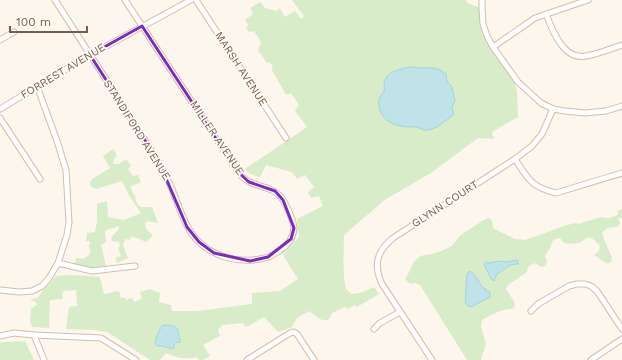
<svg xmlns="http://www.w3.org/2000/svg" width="622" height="360" font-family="'Work Sans',sans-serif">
	<rect width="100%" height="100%" fill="#fdf6ec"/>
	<g fill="#d8ecc9" fill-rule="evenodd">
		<path d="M292 0H466L467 3 482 8 487 36 513 76 517 92 518 117 492 132 494 139 478 138 431 173 386 199 344 235C344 253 342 271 346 289L352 294 360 293 374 287 379 294 357 307 354 305 348 309 345 307 332 313 328 320C321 322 315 315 309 311L297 318 292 327 278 332 264 317 246 327 243 323 222 325 218 330 220 336 203 345 210 356 203 360H199L197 357C185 360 177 358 166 353L160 360H150L107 332 94 330 66 329 69 307 77 306 76 290 63 291 62 299 50 300 49 328 32 327 30 320 31 309 38 304 30 299 38 298C43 289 50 283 56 276L70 275 100 277 104 294 119 291 121 298 125 297 126 300 132 298 134 302 142 299 140 292 150 289 160 293 159 302 171 305 172 311H198L252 304V293L280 291 298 279 289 265 283 255 299 237 297 219 323 206 319 196 311 198 308 192 314 187 305 175 297 179 292 172 266 165 260 177 250 174 245 169 307 127 295 111 299 105 291 93 286 95 272 70V67L273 66 269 62 267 63 258 50 261 42 254 31 249 32 246 28 248 25 245 20 253 14 250 8 260 2 265 8 276 11 280 8 285 17 295 11 301 19 304 16ZM166 325H172L180 333 179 338 172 349 162 346 156 339 158 336 160 328Z"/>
		<path d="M113 149 117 155 114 159 113 163 116 164H119L126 159 131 166 128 169 133 176 138 175 141 182 130 187 136 198 135 200 140 207H152L158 223 148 221 145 223C145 229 148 231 153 235L146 242 132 236 130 240 125 239 123 245 128 258 117 263 115 258 121 256 118 248 120 246 119 242 112 241 111 238 119 229V227L118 226C114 229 109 228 105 231L106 242 101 245 106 266 93 268 75 265 76 258C83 259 87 259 91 252L89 247 90 241H86L87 233 95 232 97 222V204L107 201 108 217 124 220 141 213 139 210 130 197 122 181 96 189 90 186V182L92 179 110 168 103 156Z"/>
		<path d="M622 209V218L618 219 620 223 619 226C613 228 607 226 602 233L604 239 611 255 612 260 610 263H606L594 255 599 251 600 246C596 242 592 236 586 238 584 239 583 241 581 242 576 244 569 244 564 243L561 239 558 238C549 241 553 245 549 250 547 252 546 254 545 256L547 261 546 265 543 267 539 266 536 263C530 265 528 266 527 272L508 285 506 289C509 295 513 298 515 304L514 308 511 309C503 308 489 316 482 320L481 327 486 344 481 360H467L420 285 415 283 410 284 405 279C410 273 411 263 418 258 423 254 429 255 435 253 439 252 446 249 450 247 454 244 455 242 458 238 461 234 466 232 470 229 477 225 480 221 489 218L492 221 493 228 515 239 525 240 567 225 576 223 578 224 601 217 605 218H609L618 215 617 211ZM517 260 515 264 509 265 501 272 497 274 495 278 491 279 484 264 487 262 489 263 498 261 507 262ZM469 271 472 272 482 288 490 294 489 297 471 307Z"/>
		<polygon points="25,341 34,360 0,360 0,342"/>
	</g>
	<g fill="#bfe3e8" stroke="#a5d3da">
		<path d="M410 67C414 67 417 68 420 68 432 68 435 66 446 74L447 81 452 87 454 96 455 100 452 107 454 113 452 116C445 121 437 129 428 130 424 131 420 128 416 127 411 127 406 127 400 126 390 124 380 117 379 106 378 101 379 96 384 92 385 88 383 84 385 80 389 70 402 69 410 67Z"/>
		<path d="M517 260 518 261V264C506 264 507 269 497 274L494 281 491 279 484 264 486 262 489 263 498 261 507 262Z"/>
		<path d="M469 271C478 274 478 286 486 289V291L490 292V297L471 307 468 306 465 302 467 274Z"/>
		<path d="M166 325C172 325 179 326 179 334 180 340 178 334 180 340V342C174 343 175 343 174 348L172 349 162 346H157L155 343C155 340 160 328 162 326Z"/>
	</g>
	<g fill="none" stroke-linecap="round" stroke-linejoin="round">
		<defs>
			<g id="minor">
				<path d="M55 0 159 162C163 171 168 179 171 187 179 205 184 227 198 241 214 257 238 263 260 259 263 258 266 258 269 257 272 255 276 253 279 251 287 246 293 238 294 229 294 222 287 206 283 200 275 187 262 188 250 182 245 180 241 176 238 172L125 0"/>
				<polyline points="196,0 286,138"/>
				<polyline points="482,0 482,8 483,24 487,36 493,47 518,82 541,103 553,109 565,111 585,113 606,111 622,106"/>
				<path d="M546 14C552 30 564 61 586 56 598 54 610 49 622 45"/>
				<polyline points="0,40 14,32"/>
				<polyline points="493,47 535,18 588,0"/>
				<polyline points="0,109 90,55 191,0"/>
				<polyline points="0,118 40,179"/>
				<path d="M515 159C528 179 531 187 556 193L622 173"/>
				<polyline points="58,263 92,271 135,266"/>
				<polyline points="0,290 19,292 32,291 42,286 49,278 58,263 67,235 69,223 66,170 57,141 37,86"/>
				<polyline points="531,311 538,304 569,286 577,284 585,284 591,286 597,291 622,329"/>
				<polyline points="374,329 380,323 400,312"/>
				<polyline points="34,335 44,360"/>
				<polyline points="0,336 14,333 34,335 101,338 136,360"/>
				<polyline points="247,360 290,333 294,332 297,334 314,360"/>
				<path d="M432 360 382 284C373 265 377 251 393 238L515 159 532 146 542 134 553 109"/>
				<polyline points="591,360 622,339"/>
			</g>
		</defs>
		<use href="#minor" stroke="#d1beb0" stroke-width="7"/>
		<use href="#minor" stroke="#fff" stroke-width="5"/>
	</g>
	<path fill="none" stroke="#7b2cbf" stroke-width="3" stroke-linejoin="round" d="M142 26 238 172 249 182 275 191 283 200 294 228 291 239 268 257 250 261 214 253 199 242 187 227 159 162 90 55Z"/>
	<g text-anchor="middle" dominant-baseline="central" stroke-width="3.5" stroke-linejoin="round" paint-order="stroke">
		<g font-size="11" fill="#7a5c4d" stroke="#fffaf3">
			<text transform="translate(241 69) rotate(57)">MARSH AVENUE</text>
			<text transform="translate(63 71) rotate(-31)">FORREST AVENUE</text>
			<text transform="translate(137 130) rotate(58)">STANDIFORD AVENUE</text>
			<text transform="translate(217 138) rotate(56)">MILLER AVENUE</text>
			<text transform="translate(445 204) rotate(-33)">GLYNN COURT</text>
		</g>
	</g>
	<path d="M10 26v6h77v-6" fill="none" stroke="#7a5c4d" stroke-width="2"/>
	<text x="16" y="26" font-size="12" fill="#7a5c4d" stroke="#fffaf3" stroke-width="3" paint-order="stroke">100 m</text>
</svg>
